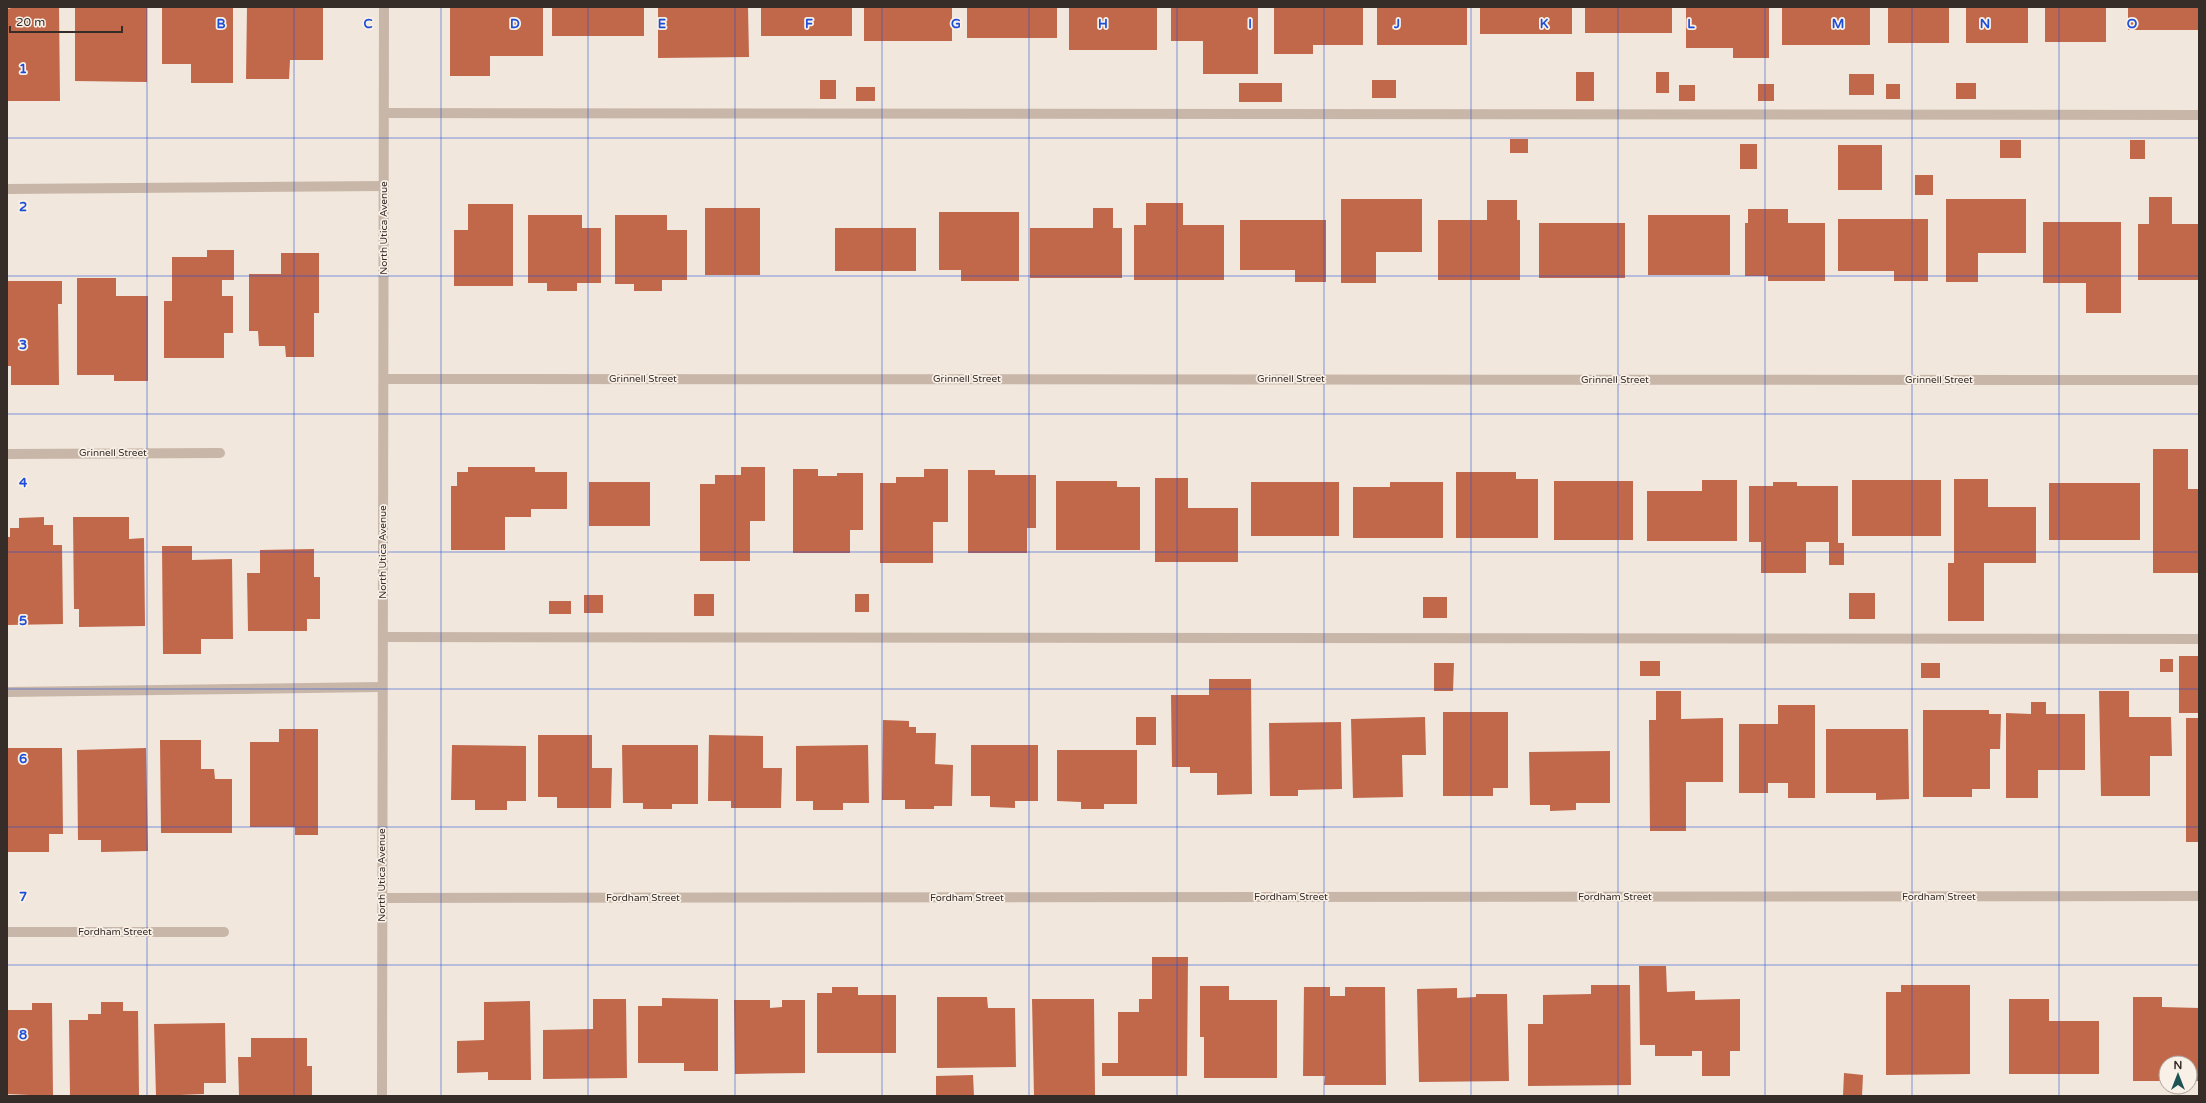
<svg xmlns="http://www.w3.org/2000/svg" width="2206" height="1103" font-family="'Varela Round',sans-serif">
	<rect width="100%" height="100%" fill="#f1e7dc"/>
	<g fill="#c1674a">
		<polygon points="16,7 59,7 60,101 7,101 7,9"/>
		<polygon points="75,7 147,7 147,82 75,81"/>
		<polygon points="162,7 233,7 233,83 191,83 191,64 162,64"/>
		<polygon points="247,7 323,7 323,60 290,60 289,79 246,79"/>
		<polygon points="450,7 543,8 543,56 490,56 490,76 450,76"/>
		<rect x="552" y="7" width="92" height="29"/>
		<polygon points="658,7 748,7 749,57 658,58"/>
		<rect x="761" y="7" width="91" height="29"/>
		<rect x="864" y="7" width="88" height="34"/>
		<rect x="967" y="7" width="90" height="31"/>
		<rect x="1069" y="7" width="88" height="43"/>
		<polygon points="1171,7 1258,7 1258,74 1203,74 1203,41 1171,41"/>
		<polygon points="1274,7 1363,7 1363,45 1313,45 1313,54 1274,54"/>
		<rect x="1377" y="7" width="90" height="38"/>
		<rect x="1480" y="7" width="92" height="27"/>
		<rect x="1585" y="7" width="87" height="26"/>
		<polygon points="1686,7 1769,7 1769,58 1733,58 1733,48 1686,48"/>
		<rect x="1782" y="7" width="88" height="38"/>
		<rect x="1888" y="7" width="61" height="36"/>
		<rect x="1966" y="7" width="62" height="36"/>
		<rect x="2045" y="7" width="61" height="35"/>
		<rect x="2128" y="7" width="71" height="23"/>
		<rect x="1576" y="72" width="18" height="29"/>
		<rect x="1656" y="72" width="13" height="21"/>
		<rect x="1849" y="74" width="25" height="21"/>
		<rect x="820" y="80" width="16" height="19"/>
		<rect x="1372" y="80" width="24" height="18"/>
		<rect x="1239" y="83" width="43" height="19"/>
		<rect x="1956" y="83" width="20" height="16"/>
		<rect x="1758" y="84" width="16" height="17"/>
		<rect x="1886" y="84" width="14" height="15"/>
		<rect x="1679" y="85" width="16" height="16"/>
		<rect x="856" y="87" width="19" height="14"/>
		<rect x="1510" y="139" width="18" height="14"/>
		<rect x="2000" y="140" width="21" height="18"/>
		<rect x="2130" y="140" width="15" height="19"/>
		<rect x="1740" y="144" width="17" height="25"/>
		<rect x="1838" y="145" width="44" height="45"/>
		<rect x="1915" y="175" width="18" height="20"/>
		<polygon points="2149,197 2172,197 2172,224 2199,224 2199,280 2138,280 2138,224 2149,224"/>
		<polygon points="1341,199 1422,199 1422,252 1376,252 1376,283 1341,283"/>
		<polygon points="1946,199 2026,199 2026,253 1978,253 1978,282 1946,282"/>
		<polygon points="1487,200 1517,200 1517,220 1520,220 1520,280 1438,280 1438,220 1487,220"/>
		<polygon points="1146,203 1183,203 1183,225 1224,225 1224,280 1134,280 1134,225 1146,225"/>
		<polygon points="468,204 513,204 513,286 454,286 454,230 468,230"/>
		<rect x="705" y="208" width="55" height="67"/>
		<polygon points="1093,208 1113,208 1113,228 1122,228 1122,278 1030,278 1030,228 1093,228"/>
		<polygon points="1748,209 1788,209 1788,223 1825,223 1825,281 1768,281 1768,276 1745,276 1745,223 1748,223"/>
		<polygon points="939,212 1019,212 1019,281 961,281 961,270 939,270"/>
		<polygon points="528,215 582,215 582,228 601,228 601,283 577,283 577,291 547,291 547,283 528,283"/>
		<polygon points="615,215 667,215 667,230 687,230 687,280 662,280 662,291 634,291 634,284 615,284"/>
		<rect x="1648" y="215" width="82" height="60"/>
		<polygon points="1838,219 1928,219 1928,281 1894,281 1894,271 1838,271"/>
		<polygon points="1240,220 1326,220 1326,282 1295,282 1295,270 1240,270"/>
		<polygon points="2043,222 2121,222 2121,313 2086,313 2086,283 2043,283"/>
		<rect x="1539" y="223" width="86" height="55"/>
		<rect x="835" y="228" width="81" height="43"/>
		<polygon points="207,250 234,250 234,280 222,280 222,296 233,296 233,333 224,333 224,358 164,358 164,301 172,301 172,257 207,257"/>
		<polygon points="281,253 319,253 319,313 314,313 314,357 286,357 285,346 259,346 258,331 249,331 249,274 281,274"/>
		<polygon points="77,278 116,278 116,296 148,296 148,381 114,381 114,375 77,375"/>
		<polygon points="7,281 62,281 62,304 58,304 59,385 11,385 11,366 7,366"/>
		<polygon points="2153,449 2188,449 2188,489 2199,489 2199,573 2153,573"/>
		<polygon points="468,467 535,467 535,472 567,472 567,509 531,509 531,517 505,517 505,550 451,550 451,486 457,486 457,472 468,472"/>
		<polygon points="741,467 765,467 765,521 750,521 750,561 700,561 700,484 715,484 715,475 741,475"/>
		<polygon points="793,469 818,469 818,476 837,476 837,473 863,473 863,530 850,530 850,553 793,553"/>
		<polygon points="924,469 948,469 948,522 933,522 933,563 880,563 880,483 896,483 896,477 924,477"/>
		<polygon points="968,470 995,470 995,475 1036,475 1036,528 1027,528 1027,553 968,553"/>
		<polygon points="1456,472 1516,472 1516,479 1538,479 1538,538 1456,538"/>
		<polygon points="1155,478 1188,478 1188,508 1238,508 1238,562 1155,562"/>
		<polygon points="1954,479 1988,479 1988,507 2036,507 2036,563 1984,563 1984,621 1948,621 1948,563 1954,563"/>
		<polygon points="1702,480 1737,480 1737,541 1647,541 1647,491 1702,491"/>
		<rect x="1852" y="480" width="89" height="56"/>
		<polygon points="1056,481 1117,481 1117,487 1140,487 1140,550 1056,550"/>
		<rect x="1554" y="481" width="79" height="59"/>
		<rect x="589" y="482" width="61" height="44"/>
		<rect x="1251" y="482" width="88" height="54"/>
		<polygon points="1390,482 1443,482 1443,538 1353,538 1353,487 1390,487"/>
		<polygon points="1773,482 1797,482 1797,486 1838,486 1838,543 1844,543 1844,565 1829,565 1829,542 1806,542 1806,573 1761,573 1761,542 1749,542 1749,486 1773,486"/>
		<rect x="2049" y="483" width="91" height="57"/>
		<polygon points="44,517 44,525 53,525 53,545 62,545 63,624 7,625 7,537 10,537 10,528 19,528 19,518"/>
		<polygon points="73,517 129,517 129,539 144,538 145,626 79,627 79,609 74,609"/>
		<polygon points="162,546 192,546 192,560 232,559 233,639 201,639 201,654 163,654"/>
		<polygon points="314,549 314,577 320,577 320,619 307,619 307,631 248,631 247,573 260,573 260,550"/>
		<rect x="1849" y="593" width="26" height="26"/>
		<rect x="694" y="594" width="20" height="22"/>
		<rect x="855" y="594" width="14" height="18"/>
		<rect x="584" y="595" width="19" height="18"/>
		<rect x="1423" y="597" width="24" height="21"/>
		<rect x="549" y="601" width="22" height="13"/>
		<rect x="2179" y="656" width="20" height="57"/>
		<rect x="2160" y="659" width="13" height="13"/>
		<rect x="1640" y="661" width="20" height="15"/>
		<polygon points="1434,663 1454,663 1453,691 1434,691"/>
		<rect x="1921" y="663" width="19" height="15"/>
		<polygon points="1209,679 1251,679 1252,794 1217,795 1217,773 1190,773 1190,767 1172,767 1171,695 1209,695"/>
		<polygon points="1656,691 1681,691 1681,719 1723,718 1723,782 1686,782 1686,831 1650,831 1649,720 1656,720"/>
		<polygon points="2099,691 2129,691 2129,717 2171,717 2172,756 2150,756 2150,796 2101,796"/>
		<polygon points="2031,702 2046,702 2046,714 2085,714 2085,770 2038,770 2038,798 2006,798 2006,713 2031,714"/>
		<polygon points="1778,705 1815,705 1815,798 1788,798 1788,783 1768,783 1768,793 1739,793 1739,724 1778,724"/>
		<polygon points="1923,710 1989,710 1989,714 2001,714 2000,749 1990,749 1990,789 1972,789 1972,797 1923,797"/>
		<polygon points="1443,712 1508,712 1508,788 1493,788 1493,796 1443,796"/>
		<rect x="1136" y="717" width="20" height="28"/>
		<polygon points="1425,717 1426,755 1402,755 1403,797 1353,798 1351,719"/>
		<rect x="2186" y="718" width="13" height="124"/>
		<polygon points="883,720 909,721 909,727 916,727 916,733 936,733 935,764 953,765 952,806 934,806 934,809 905,809 905,800 882,800"/>
		<polygon points="1341,722 1342,789 1298,790 1298,796 1270,796 1269,723"/>
		<polygon points="279,729 318,729 318,835 295,835 295,827 250,827 250,742 279,742"/>
		<polygon points="1826,729 1908,729 1909,799 1876,800 1876,793 1826,793"/>
		<polygon points="538,735 592,735 592,768 612,768 611,808 557,808 557,797 538,797"/>
		<polygon points="709,735 763,736 763,768 782,768 781,808 731,808 731,801 708,801"/>
		<polygon points="160,740 201,740 201,769 214,769 215,779 232,779 232,833 161,833"/>
		<polygon points="452,745 526,746 526,801 507,801 507,810 475,810 475,800 451,800"/>
		<polygon points="622,745 698,745 698,804 672,804 672,809 643,809 643,803 623,803"/>
		<polygon points="868,745 869,803 843,803 843,810 813,810 813,801 796,801 796,746"/>
		<polygon points="971,745 1038,745 1038,801 1015,801 1015,808 990,807 990,796 971,796"/>
		<polygon points="7,748 62,748 63,834 49,834 49,852 7,852"/>
		<polygon points="146,748 148,851 101,852 101,840 78,840 77,750"/>
		<polygon points="1057,750 1137,750 1137,804 1104,804 1104,809 1081,809 1081,802 1057,801"/>
		<polygon points="1610,751 1610,803 1576,803 1576,810 1550,811 1550,805 1530,805 1529,752"/>
		<polygon points="1152,957 1188,957 1187,1076 1102,1076 1102,1063 1118,1063 1118,1012 1139,1012 1139,999 1152,999"/>
		<polygon points="1639,966 1666,966 1667,992 1695,991 1695,1000 1740,999 1740,1051 1730,1051 1730,1076 1702,1076 1702,1051 1692,1051 1692,1056 1655,1056 1655,1045 1640,1045"/>
		<polygon points="1591,985 1630,985 1631,1085 1528,1086 1528,1024 1543,1024 1543,995 1591,994"/>
		<polygon points="1901,985 1970,985 1970,1074 1886,1075 1886,992 1901,992"/>
		<polygon points="1200,986 1229,986 1229,1000 1277,1000 1277,1078 1204,1078 1204,1037 1200,1037"/>
		<polygon points="832,987 858,987 858,995 896,995 896,1053 817,1053 817,993 832,993"/>
		<polygon points="1304,987 1330,987 1330,996 1345,996 1345,987 1385,987 1386,1085 1324,1085 1325,1076 1303,1076"/>
		<polygon points="1457,988 1457,998 1476,997 1476,994 1507,994 1509,1081 1419,1082 1417,989"/>
		<polygon points="937,997 987,997 988,1008 1015,1008 1016,1067 937,1068"/>
		<polygon points="2133,997 2162,997 2162,1007 2199,1008 2199,1081 2190,1081 2190,1063 2166,1063 2166,1081 2133,1081"/>
		<polygon points="662,998 718,999 718,1071 684,1071 684,1063 638,1063 638,1006 662,1006"/>
		<polygon points="593,999 626,999 627,1078 543,1079 543,1030 593,1029"/>
		<polygon points="1032,999 1094,999 1095,1096 1034,1096"/>
		<polygon points="2009,999 2049,999 2049,1021 2099,1021 2099,1074 2009,1074"/>
		<polygon points="734,1000 770,1000 770,1008 782,1007 782,1000 805,1000 805,1073 735,1074"/>
		<polygon points="530,1001 531,1080 488,1080 488,1072 457,1073 457,1041 484,1040 484,1002"/>
		<polygon points="101,1002 123,1002 123,1011 138,1011 139,1096 70,1096 69,1020 88,1020 88,1014 101,1014"/>
		<polygon points="32,1003 52,1003 53,1096 7,1094 7,1010 32,1010"/>
		<polygon points="225,1023 226,1083 204,1083 204,1094 156,1096 154,1024"/>
		<polygon points="251,1038 307,1038 307,1066 312,1066 312,1096 239,1096 238,1057 251,1057"/>
		<polygon points="1844,1073 1863,1075 1862,1096 1843,1096"/>
		<polygon points="973,1075 974,1096 936,1096 936,1076"/>
	</g>
	<g fill="none" stroke-linecap="round" stroke-linejoin="round">
		<g stroke="#c8b7a8" stroke-width="10">
			<polyline points="384,113 2199,115"/>
			<polyline points="7,189 384,186"/>
			<polyline points="384,379 2199,380"/>
			<polyline points="7,454 220,453"/>
			<polyline points="383,637 2199,639"/>
			<polyline points="7,692 382,687"/>
			<polyline points="382,898 2199,896"/>
			<polyline points="7,932 224,932"/>
			<polyline points="382,1096 384,7"/>
		</g>
	</g>
	<path fill="none" stroke="#1d4ed8" stroke-width="1" stroke-opacity="0.55" d="M147 7V1096M294 7V1096M441 7V1096M588 7V1096M735 7V1096M882 7V1096M1029 7V1096M1177 7V1096M1324 7V1096M1471 7V1096M1618 7V1096M1765 7V1096M1912 7V1096M2059 7V1096M7 138H2199M7 276H2199M7 414H2199M7 552H2199M7 689H2199M7 827H2199M7 965H2199"/>
	<g text-anchor="middle" dominant-baseline="central" stroke-width="3.5" stroke-linejoin="round" paint-order="stroke">
		<g font-size="10" fill="#362c28" stroke="#f9f1e8">
			<text transform="translate(384 228) rotate(-90)">North Utica Avenue</text>
			<text x="643" y="379">Grinnell Street</text>
			<text x="967" y="379">Grinnell Street</text>
			<text x="1291" y="379">Grinnell Street</text>
			<text x="1615" y="380">Grinnell Street</text>
			<text x="1939" y="380">Grinnell Street</text>
			<text x="113" y="453">Grinnell Street</text>
			<text transform="translate(383 552) rotate(-90)">North Utica Avenue</text>
			<text transform="translate(382 875) rotate(-90)">North Utica Avenue</text>
			<text x="1291" y="897">Fordham Street</text>
			<text x="1615" y="897">Fordham Street</text>
			<text x="1939" y="897">Fordham Street</text>
			<text x="643" y="898">Fordham Street</text>
			<text x="967" y="898">Fordham Street</text>
			<text x="115" y="932">Fordham Street</text>
		</g>
	</g>
	<g font-size="13" text-anchor="middle" font-weight="bold" fill="#1d4ed8" stroke="#f9f1e8" stroke-width="3.5" stroke-linejoin="round" paint-order="stroke">
		<text x="221" y="28">B</text>
		<text x="368" y="28">C</text>
		<text x="515" y="28">D</text>
		<text x="662" y="28">E</text>
		<text x="809" y="28">F</text>
		<text x="956" y="28">G</text>
		<text x="1103" y="28">H</text>
		<text x="1250" y="28">I</text>
		<text x="1397" y="28">J</text>
		<text x="1544" y="28">K</text>
		<text x="1691" y="28">L</text>
		<text x="1838" y="28">M</text>
		<text x="1985" y="28">N</text>
		<text x="2132" y="28">O</text>
		<text x="23" y="73">1</text>
		<text x="23" y="211">2</text>
		<text x="23" y="349">3</text>
		<text x="23" y="487">4</text>
		<text x="23" y="625">5</text>
		<text x="23" y="763">6</text>
		<text x="23" y="901">7</text>
		<text x="23" y="1039">8</text>
	</g>
	<rect width="2206" height="1103" fill="none" stroke="#362c28" stroke-width="16"/>
	<g transform="translate(2178 1075)"><circle r="19" fill="#f9f1e8" stroke="#aba29b"/>
	<path d="M0-3L7 15L0 10L-7 15Z" fill="#1f5255"/>
	<text y="-6" font-size="11" font-weight="bold" text-anchor="middle" fill="#362c28">N</text>
	</g>
	<path d="M10 26v6h112v-6" fill="none" stroke="#362c28" stroke-width="2"/>
	<text x="16" y="26" font-size="12" fill="#362c28" stroke="#f9f1e8" stroke-width="3" paint-order="stroke">20 m</text>
</svg>
